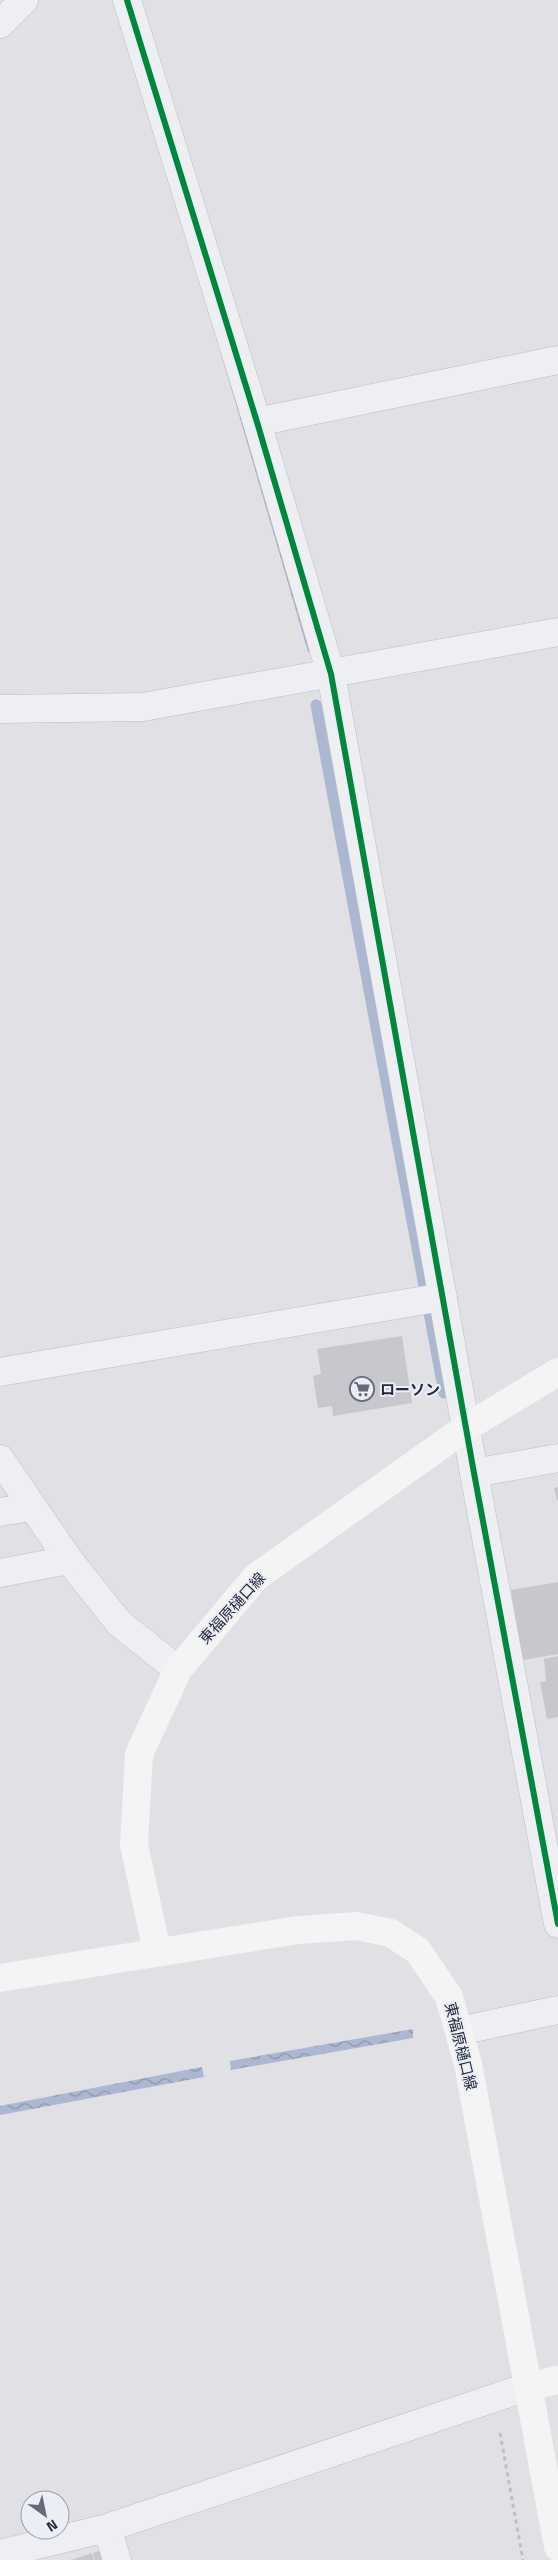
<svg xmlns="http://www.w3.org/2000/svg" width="558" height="2560" font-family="'Titillium Web','Noto Sans JP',sans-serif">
	<defs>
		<pattern id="water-waves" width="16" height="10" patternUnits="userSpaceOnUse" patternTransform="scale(1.25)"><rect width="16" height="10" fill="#acb7d2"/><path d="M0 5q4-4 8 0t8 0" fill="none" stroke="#8c95ac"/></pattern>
	</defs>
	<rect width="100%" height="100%" fill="#e0e0e5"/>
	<g fill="url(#water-waves)">
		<polygon points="177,202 312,652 308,652"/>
		<polygon points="413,2029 413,2038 231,2070 230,2061"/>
		<polygon points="202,2067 204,2077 0,2115 0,2106"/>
	</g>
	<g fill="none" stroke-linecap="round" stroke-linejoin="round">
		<polyline stroke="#acb7d2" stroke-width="11" points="316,705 444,1393"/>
	</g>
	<g fill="#c7c7cd">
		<polygon points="402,1336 412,1403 333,1416 332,1406 318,1408 313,1376 321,1374 317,1349"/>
		<polygon points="558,1487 558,1500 557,1501 554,1488"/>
		<polygon points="558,1582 558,1654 523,1660 511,1590"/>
		<polygon points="558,1656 558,1717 547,1719 540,1682 546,1681 544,1659"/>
		<polygon points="105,2549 109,2560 95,2560 93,2553"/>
		<polygon points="92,2553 94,2560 71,2560"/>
	</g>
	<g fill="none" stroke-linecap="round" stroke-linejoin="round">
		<defs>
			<g id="street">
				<polyline points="127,0 257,422 331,674 474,1473 558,1924"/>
				<polyline points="0,24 24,0"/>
				<polyline points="257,422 558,360"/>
				<polyline points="0,709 143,707 558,632"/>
				<polyline points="0,1372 443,1297"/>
				<polyline points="0,1459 69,1560 119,1623 178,1670"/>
				<polyline points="474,1473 558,1458"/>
				<polyline points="0,1512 30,1507"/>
				<polyline points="0,1573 69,1560"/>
				<polyline points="459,2031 558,2010"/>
				<polyline points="107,2528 117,2560"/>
				<polyline points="0,2554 107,2528 530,2386"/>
			</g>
		</defs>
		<use href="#street" stroke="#bdbdc3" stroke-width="29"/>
		<polyline stroke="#bebfc5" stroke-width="3" stroke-dasharray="4 4" stroke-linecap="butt" points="500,2433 523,2560"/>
		<use href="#street" stroke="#eeeff2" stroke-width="28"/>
		<g stroke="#f4f4f5" stroke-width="28">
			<polyline points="157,1951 134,1845 139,1754 178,1670 256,1577 467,1427 558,1372"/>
			<polyline points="0,1978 298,1930 356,1926 391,1933 418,1951 449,1997 468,2064 558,2547"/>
			<polyline points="530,2386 558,2380"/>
		</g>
		<defs>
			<polyline id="cycleway" points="127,0 257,422 331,674 474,1473 558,1924"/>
		</defs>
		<use href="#cycleway" stroke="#eceef5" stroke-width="9"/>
		<use href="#cycleway" stroke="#00873e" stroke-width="6"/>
	</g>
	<defs>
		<symbol id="supermarket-ring" viewBox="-11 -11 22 22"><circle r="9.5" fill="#eceef5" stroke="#666a79" stroke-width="1.5"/><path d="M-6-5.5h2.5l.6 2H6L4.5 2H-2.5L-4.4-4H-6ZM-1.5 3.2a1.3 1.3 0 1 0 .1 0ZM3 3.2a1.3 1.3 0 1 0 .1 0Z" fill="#666a79"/></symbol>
	</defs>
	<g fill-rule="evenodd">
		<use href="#supermarket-ring" x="348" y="1375" width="28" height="28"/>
	</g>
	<g text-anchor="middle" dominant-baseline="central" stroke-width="4" stroke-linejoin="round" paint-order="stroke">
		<g font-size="15" font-weight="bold" fill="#252a3f" stroke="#eceef5" text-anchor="start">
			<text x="380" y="1389">ローソン</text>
		</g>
		<g font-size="15" fill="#252a3f" stroke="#eceef5">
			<text transform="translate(232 1608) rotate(-48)">東福原樋口線</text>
			<text transform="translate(461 2046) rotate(76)">東福原樋口線</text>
		</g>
	</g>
	<g transform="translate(45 2515) rotate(147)"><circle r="24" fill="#eceef5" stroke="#9ca0ac"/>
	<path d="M0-4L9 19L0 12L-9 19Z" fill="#666a79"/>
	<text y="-8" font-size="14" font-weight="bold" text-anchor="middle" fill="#252a3f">N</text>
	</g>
</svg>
